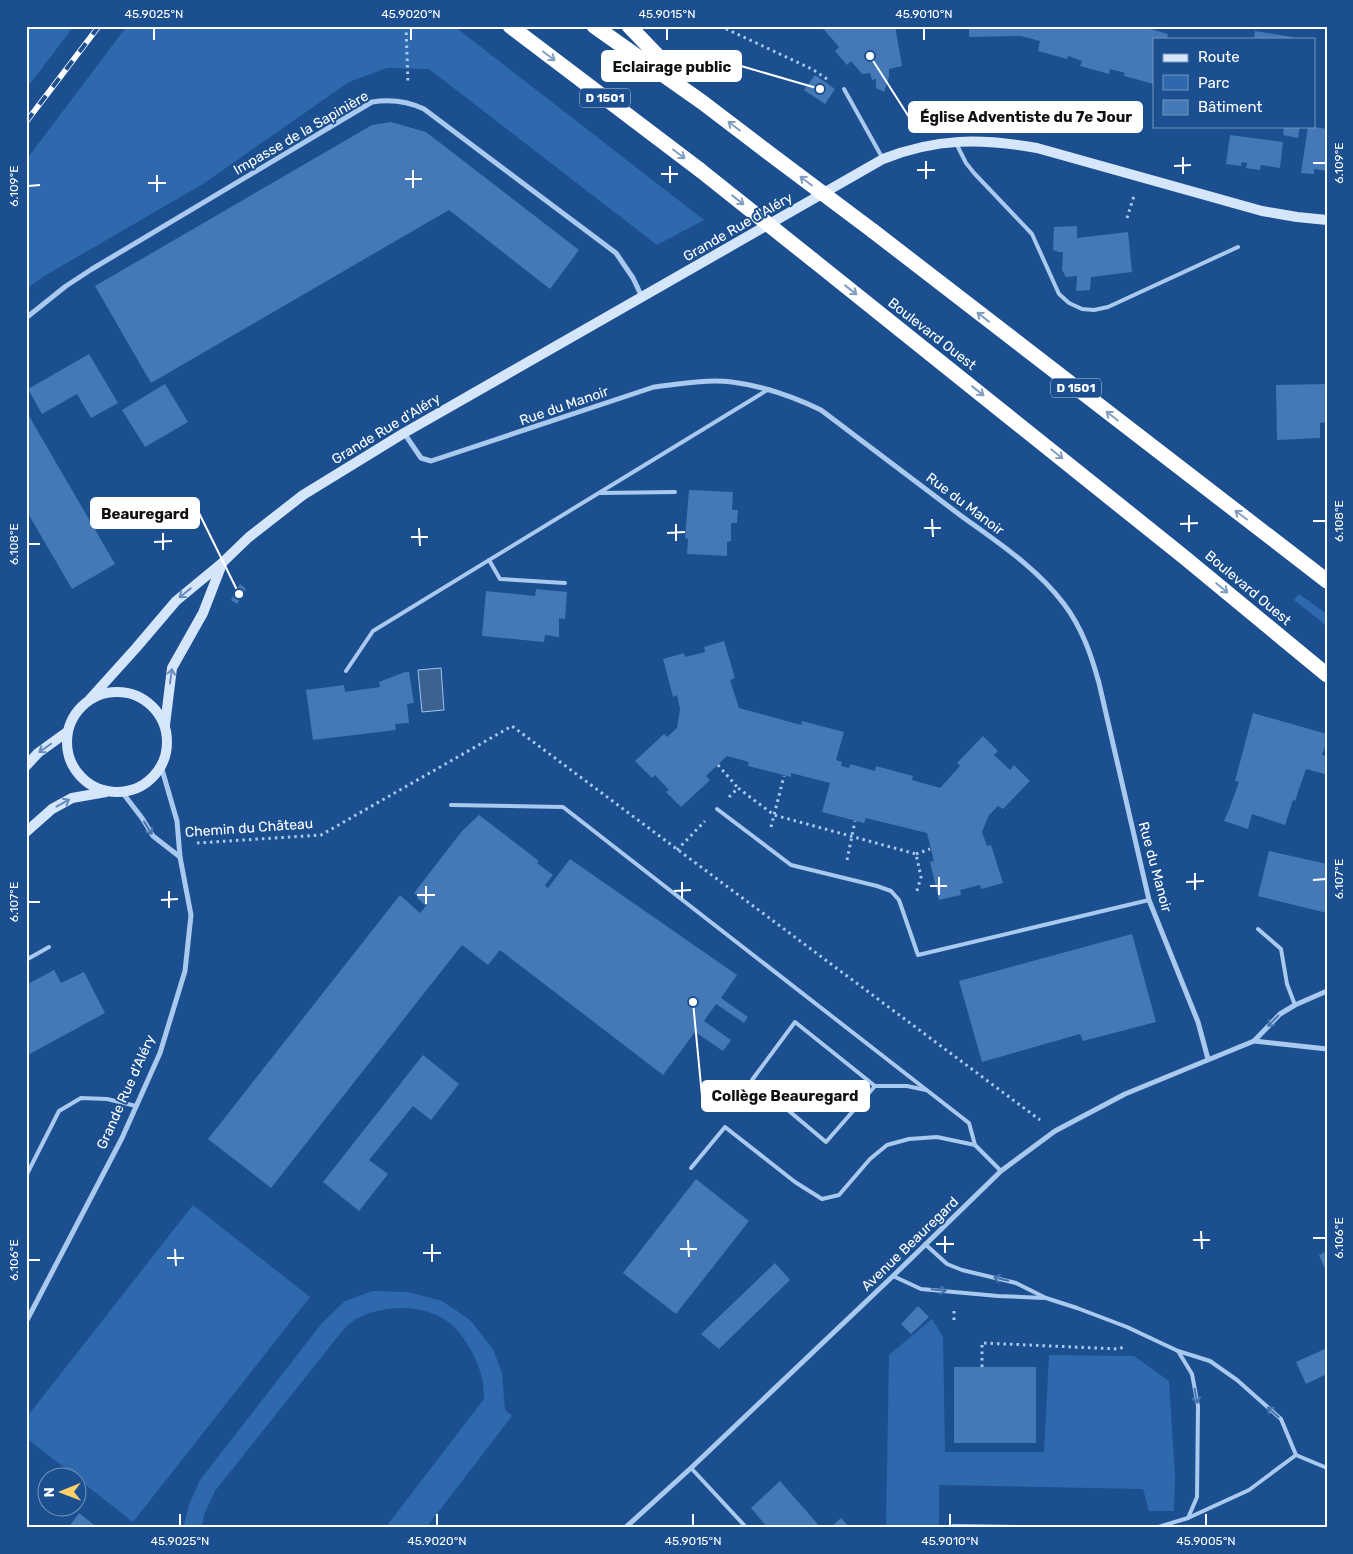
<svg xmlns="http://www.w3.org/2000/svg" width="1353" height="1554" font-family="Rubik,sans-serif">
	<rect width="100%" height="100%" fill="#1b4f8f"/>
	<g fill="#2e69ad">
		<polygon points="26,26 74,26 26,89"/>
		<polygon points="127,26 454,26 704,220 657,245 429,69 387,68 349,82 203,184 46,275 26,289 26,160"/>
		<polygon points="1299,594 1327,614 1327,626 1294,600"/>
		<polygon points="193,1205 310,1297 133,1522 78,1479 78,1476 75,1476 26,1438 26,1418"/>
		<path d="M373 1291 408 1292 442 1301 470 1320 493 1349 502 1373 505 1410 512 1416 426 1528H385L484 1399C484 1380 481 1371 473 1354 468 1345 461 1333 453 1326 428 1303 386 1304 358 1318 352 1321 347 1326 343 1330L215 1491 205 1512 201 1528H183L189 1505 200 1480 322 1323 345 1301Z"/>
		<polygon points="932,1319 943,1337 945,1452 1044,1452 1049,1355 1134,1356 1169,1381 1175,1475 1174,1511 1149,1511 1143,1489 939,1485 939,1528 886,1528 889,1355"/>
	</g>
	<polygon fill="#3c6290" stroke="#9cc4f0" points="441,668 444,710 422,712 418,670"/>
	<g fill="#4478b7">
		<polygon points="821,26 895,26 902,66 889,69 889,77 884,92 876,88 876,79 872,80 870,73 862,74 851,61 847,65 835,51 839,47"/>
		<polygon points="969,26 1140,26 1168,34 1167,39 1154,39 1154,84 1124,76 1125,73 1110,69 1109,74 1080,66 1082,61 1068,56 1067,59 1038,51 1040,41 1021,36 969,37"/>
		<polygon points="1255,31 1293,37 1293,39 1254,39"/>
		<polygon points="815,75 835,89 825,104 804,90"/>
		<polygon points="391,122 426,132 579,250 550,289 449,210 151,383 95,286 372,125"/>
		<polygon points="1284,126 1300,126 1298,138 1283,135"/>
		<polygon points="1308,126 1327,129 1327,171 1314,169 1314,174 1301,173"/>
		<polygon points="1230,135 1283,142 1280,168 1261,165 1260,170 1246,168 1247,163 1242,162 1241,166 1226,164"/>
		<polygon points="1077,226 1077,238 1128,232 1132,272 1091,277 1090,290 1076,291 1077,276 1066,277 1062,270 1063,252 1059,252 1053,250 1054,227"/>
		<polygon points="89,354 118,403 91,418 77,394 42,414 28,389"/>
		<polygon points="165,384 188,422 145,447 122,410"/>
		<polygon points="1326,384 1327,422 1320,423 1320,438 1277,440 1276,385"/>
		<polygon points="26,411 115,564 72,589 26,510"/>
		<polygon points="689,490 733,492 732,510 738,510 737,523 731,523 731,541 727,542 727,556 687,554 688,539 685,538"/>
		<polygon points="240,584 246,589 237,604 231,600"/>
		<polygon points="536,589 567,592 565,619 559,618 559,637 545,635 544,642 482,636 486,591 535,596"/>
		<polygon points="724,641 735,678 730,680 739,708 801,725 802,721 844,732 836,760 842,762 841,766 849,768 850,764 875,771 876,766 913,776 912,780 940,788 960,766 957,763 983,736 998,751 994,755 1010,770 1014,765 1030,781 1003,809 998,806 989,815 982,832 987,846 991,845 1003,883 981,889 980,885 960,890 961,895 939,900 930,862 934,861 927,833 866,818 864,823 822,812 830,783 791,773 791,777 748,766 749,762 727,756 706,776 710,780 681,807 666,792 669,790 655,775 652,778 635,761 664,734 667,737 677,728 680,709 677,695 673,697 663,659 684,653 685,657 705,652 704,647"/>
		<polygon points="405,672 409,672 414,703 407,704 409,723 395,724 396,730 313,740 306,690 344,685 345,692 380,687 379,682"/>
		<polygon points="1253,713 1327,734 1327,741 1322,755 1327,756 1327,766 1325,774 1306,769 1295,801 1293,800 1285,825 1252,814 1248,829 1224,821 1230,807 1239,782 1235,781"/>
		<polygon points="479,815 539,861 537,863 553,875 545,885 548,888 570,859 737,975 721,998 748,1017 744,1023 716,1004 704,1021 731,1040 723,1051 695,1032 663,1075 500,950 488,965 462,945 271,1188 208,1139 400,895 420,913 426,906 417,898 418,896 414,893 462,831"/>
		<polygon points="1269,851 1327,864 1327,913 1258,896"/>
		<polygon points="1132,934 1156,1022 1083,1041 1080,1034 982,1062 959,981"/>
		<polygon points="54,970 61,983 84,972 105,1013 26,1056 26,985"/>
		<polygon points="423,1055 459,1084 431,1120 413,1106 369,1160 388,1174 359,1211 323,1182"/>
		<polygon points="696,1179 749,1221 676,1314 623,1273"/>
		<polygon points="1327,1251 1327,1273 1319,1255"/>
		<polygon points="775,1263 790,1280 719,1349 701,1334"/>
		<polygon points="918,1306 929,1317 911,1334 901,1324"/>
		<polygon points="1327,1348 1327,1374 1306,1384 1296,1362"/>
		<rect x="954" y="1367" width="82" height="76"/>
		<polygon points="780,1481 821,1528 768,1528 751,1508"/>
		<polygon points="79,1513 98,1528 68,1528"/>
		<polygon points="841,1518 850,1528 830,1528"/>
	</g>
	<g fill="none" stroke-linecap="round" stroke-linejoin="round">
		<g stroke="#a9c9ee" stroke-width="3" stroke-dasharray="2.5 4" stroke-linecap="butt">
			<polyline points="406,26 408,84"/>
			<polyline points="720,26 812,69 830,81"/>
			<polyline points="1127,218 1134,196"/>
			<polyline points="718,765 738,788"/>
			<polyline points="729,797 738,788 774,815 916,854 921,877 916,894"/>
			<polyline points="771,827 784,776"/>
			<polyline points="197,843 321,835 512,726 1040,1120"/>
			<polyline points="677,850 705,821"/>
			<polyline points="916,854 930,849"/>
			<polyline points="847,860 855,821"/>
			<polyline points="954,1320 954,1310"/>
			<polyline points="982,1367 982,1343 1119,1349 1126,1346"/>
		</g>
		<g stroke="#a9c9ee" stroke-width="4">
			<polyline points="844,89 883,159"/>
			<polyline points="956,143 966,163 974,173 1032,234 1059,294 1069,303 1082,309 1094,310 1108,307 1238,247"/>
			<polyline points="601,493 675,492"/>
			<polyline points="489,560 500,579 565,583"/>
			<polyline points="346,671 373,631 769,389"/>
			<polyline points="451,805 563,807 969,1123 975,1145"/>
			<polyline points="717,809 791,865 877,886 891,891 899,900 918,955 1149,900"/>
			<polyline points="1258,929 1281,949 1287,984 1295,1005"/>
			<polyline points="26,960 49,947"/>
			<polyline points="875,1086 826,1142 752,1080 795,1022 875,1086 907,1086 926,1090"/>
			<polyline points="691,1168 725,1127 795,1182 822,1199 839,1195 870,1159 887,1145 909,1139 937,1137 975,1145 1001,1171"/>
			<polyline points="26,1176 59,1111 81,1098 107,1099 136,1106"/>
			<polyline points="925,1244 947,1264 962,1270 1016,1283 1046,1298 1077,1308 1127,1327 1178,1351 1210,1361 1237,1380 1281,1419 1296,1455 1327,1468"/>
			<polyline points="893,1276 921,1289 998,1296 1044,1298"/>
			<polyline points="1178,1351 1192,1374 1198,1406 1197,1497 1188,1518"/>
			<polyline points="691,1468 744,1525"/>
			<polyline points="953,1526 1080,1528"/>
			<polyline points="1155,1528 1188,1518 1249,1490 1296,1455"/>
		</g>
		<g stroke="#a9c9ee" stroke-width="5">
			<path d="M26 318 66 286 92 269 372 102C391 99 407 101 424 109L616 253 633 278 642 297"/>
			<path d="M404 433 421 458 431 461 654 387C679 384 706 379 732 382 763 386 792 396 821 410 867 445 914 480 960 515 997 542 1036 567 1064 604 1082 628 1091 654 1099 683L1149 900 1198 1022 1208 1059"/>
			<polyline points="122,792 142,818 153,836 180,857"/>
			<polyline points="1254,1041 1327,1049"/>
			<polyline points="26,1322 122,1138 160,1053 185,971 191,915 180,857 177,821 161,766"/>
			<polyline points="625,1528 691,1468 893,1276 1001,1171 1055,1131 1125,1094 1254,1041 1280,1014 1295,1005 1327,991"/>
		</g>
		<g stroke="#d6e6fa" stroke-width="10">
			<circle cx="117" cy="742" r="50"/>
			<path d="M90 699 136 648 176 601 222 563 249 537 303 495 404 433 883 159C936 138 981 138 1037 148L1262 211 1297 217 1327 220"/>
			<polyline points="165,725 172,668 203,613 222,564"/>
			<polyline points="26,766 38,753 67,732"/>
			<polyline points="26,832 52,809 72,798 106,792"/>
		</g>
		<g stroke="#fff" stroke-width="15">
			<polyline points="510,26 700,170"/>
			<polyline points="594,26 702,102 765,150"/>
			<polyline points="629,26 679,78"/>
			<polyline points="873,231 1327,581"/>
			<polyline points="813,260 1184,557 1327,675"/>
		</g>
		<defs>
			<polyline id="rail" points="26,122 99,26"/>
		</defs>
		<use href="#rail" stroke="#fff" stroke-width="5.5"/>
		<use href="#rail" stroke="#1b4f8f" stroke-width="4" stroke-dasharray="11" stroke-linecap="butt"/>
		<g stroke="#fff" stroke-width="15">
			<polyline points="765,150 873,231"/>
			<polyline points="700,170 813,260"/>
		</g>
	</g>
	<defs><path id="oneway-shaft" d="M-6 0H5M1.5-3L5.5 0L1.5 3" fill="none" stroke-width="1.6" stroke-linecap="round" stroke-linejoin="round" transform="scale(1.25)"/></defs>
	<g stroke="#829ec1">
		<use href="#oneway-shaft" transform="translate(549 56) rotate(37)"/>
		<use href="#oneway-shaft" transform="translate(734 126) rotate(-143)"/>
		<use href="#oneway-shaft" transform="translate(679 154) rotate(37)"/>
		<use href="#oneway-shaft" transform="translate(806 181) rotate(-143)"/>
		<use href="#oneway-shaft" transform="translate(738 200) rotate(38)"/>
		<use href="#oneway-shaft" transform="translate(851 290) rotate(38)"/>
		<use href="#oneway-shaft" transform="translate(983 317) rotate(-142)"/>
		<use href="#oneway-shaft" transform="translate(978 391) rotate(38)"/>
		<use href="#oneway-shaft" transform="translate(1112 416) rotate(-143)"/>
		<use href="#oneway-shaft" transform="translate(1057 454) rotate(39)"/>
		<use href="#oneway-shaft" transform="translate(1241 515) rotate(-143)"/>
		<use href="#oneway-shaft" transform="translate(1222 588) rotate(40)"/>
	</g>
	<g stroke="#668bba">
		<use href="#oneway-shaft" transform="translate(185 593) rotate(141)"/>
		<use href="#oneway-shaft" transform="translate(171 676) rotate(-82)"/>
		<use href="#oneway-shaft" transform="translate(45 748) rotate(145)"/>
		<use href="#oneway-shaft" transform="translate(63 803) rotate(-29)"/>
	</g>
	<g stroke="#4674ac">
		<use href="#oneway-shaft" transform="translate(148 828) rotate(58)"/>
		<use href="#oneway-shaft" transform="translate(1273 1021) rotate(134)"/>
		<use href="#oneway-shaft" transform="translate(1001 1279) rotate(-166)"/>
		<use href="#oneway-shaft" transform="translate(939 1290) rotate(6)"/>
		<use href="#oneway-shaft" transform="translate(1196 1396) rotate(79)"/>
		<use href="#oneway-shaft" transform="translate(1273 1412) rotate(-138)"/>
	</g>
	<path fill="none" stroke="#fff" stroke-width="2" d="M154 28V40M411 28V40M667 28V40M924 28V40M1183 157V174M926 161V179M1313 163H1326M670 166V183M1174 166 1191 165M413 170V188M917 170H935M661 174H678M157 175V192M405 179H422M148 183H166M28 186 40 185M1189 515V532M932 519 933 537M1313 521H1326M676 524V541M1180 524 1198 523M419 528 420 546M924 528H941M163 533V550M667 533 685 532M411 537H428M154 542 172 541M28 544H40M1195 873V890M939 877V895M1313 880 1326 879M682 882V899M1186 882 1204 881M426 886V904M930 886H947M169 891V908M674 891 691 890M417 895H435M161 900 178 899M28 902H40M1201 1231 1202 1249M945 1236V1253M1313 1238H1326M688 1240 689 1257M1193 1240H1210M432 1244V1262M936 1244H954M175 1249 176 1266M680 1249H697M423 1253H441M167 1258H184M28 1260H40M180 1514V1526M437 1514V1526M693 1514V1526M950 1514V1526M1206 1514V1526"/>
	<g text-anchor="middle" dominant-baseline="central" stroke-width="4" stroke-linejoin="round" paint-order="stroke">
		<g fill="#1b4f8f" stroke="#bbcadd" stroke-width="1">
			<rect x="580" y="88.5" width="50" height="19" rx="4"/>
			<rect x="1051" y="378.5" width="50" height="19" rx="4"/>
		</g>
		<g font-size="12" font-weight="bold" fill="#fff">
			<text x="605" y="98">D 1501</text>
			<text x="1076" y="388">D 1501</text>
		</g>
		<g font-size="14" fill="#fff" stroke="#1b4f8f">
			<text transform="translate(301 133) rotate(-30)">Impasse de la Sapinière</text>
			<text transform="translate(738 227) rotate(-30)">Grande Rue d'Aléry</text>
			<text transform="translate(932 334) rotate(38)">Boulevard Ouest</text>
			<text transform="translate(564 406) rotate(-19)">Rue du Manoir</text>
			<text transform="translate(386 429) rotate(-31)">Grande Rue d'Aléry</text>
			<text transform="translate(965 504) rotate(37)">Rue du Manoir</text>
			<text transform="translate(1248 588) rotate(40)">Boulevard Ouest</text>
			<text transform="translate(249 828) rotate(-4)">Chemin du Château</text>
			<text transform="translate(1155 867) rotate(75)">Rue du Manoir</text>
			<text transform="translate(126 1092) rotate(-66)">Grande Rue d'Aléry</text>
			<text transform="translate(910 1244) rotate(-44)">Avenue Beauregard</text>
		</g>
	</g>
	<path fill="none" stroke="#fff" stroke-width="2" d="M820 89L741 66M870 56L909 117M239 594L199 513M693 1002L702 1096"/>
	<g fill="#fff" stroke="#1b4f8f" stroke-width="2">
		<circle cx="820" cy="89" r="5"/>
		<circle cx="870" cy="56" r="5"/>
		<circle cx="239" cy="594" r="5"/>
		<circle cx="693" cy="1002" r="5"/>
	</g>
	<g fill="#fff" stroke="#fff" stroke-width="2">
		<rect x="602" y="51" width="139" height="30" rx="5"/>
		<rect x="909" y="102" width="233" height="30" rx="5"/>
		<rect x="91" y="498" width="108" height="30" rx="5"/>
		<rect x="702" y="1081" width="167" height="30" rx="5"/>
	</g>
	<g font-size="15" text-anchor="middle" font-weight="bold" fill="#111">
		<text x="672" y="72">Eclairage public</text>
		<text x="1026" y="122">Église Adventiste du 7e Jour</text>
		<text x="145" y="519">Beauregard</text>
		<text x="785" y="1101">Collège Beauregard</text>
	</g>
	<rect width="1353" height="1554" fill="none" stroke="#1b4f8f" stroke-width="55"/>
	<rect x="1153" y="38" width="162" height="90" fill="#1b4f8f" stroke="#7695bc"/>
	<rect x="1163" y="54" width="25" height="8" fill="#d6e6fa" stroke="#7695bc"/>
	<text x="1198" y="62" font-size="15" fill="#ffffff">Route</text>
	<rect x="1163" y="75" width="25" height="15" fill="#2e69ad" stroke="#7695bc"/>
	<text x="1198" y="88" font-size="15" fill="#ffffff">Parc</text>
	<rect x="1163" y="100" width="25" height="15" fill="#4478b7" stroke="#7695bc"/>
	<text x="1198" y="112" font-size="15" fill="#ffffff">Bâtiment</text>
	<g transform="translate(62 1492) rotate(269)"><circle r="24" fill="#1b4f8f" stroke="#7695bc"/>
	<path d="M0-4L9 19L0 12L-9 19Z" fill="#ffd166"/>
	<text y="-8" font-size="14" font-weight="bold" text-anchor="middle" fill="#ffffff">N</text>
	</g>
	<rect x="28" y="28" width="1298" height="1498" fill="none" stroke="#fff" stroke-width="2"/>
	<g font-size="12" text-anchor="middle" fill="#fff">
		<text x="154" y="18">45.9025°N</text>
		<text x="411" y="18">45.9020°N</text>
		<text x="667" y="18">45.9015°N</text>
		<text x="924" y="18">45.9010°N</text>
		<text transform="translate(1339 163) rotate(-90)" y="4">6.109°E</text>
		<text transform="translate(14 186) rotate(-90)" y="4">6.109°E</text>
		<text transform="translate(1339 521) rotate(-90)" y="4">6.108°E</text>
		<text transform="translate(14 544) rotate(-90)" y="4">6.108°E</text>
		<text transform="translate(1339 879) rotate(-90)" y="4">6.107°E</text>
		<text transform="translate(14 902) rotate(-90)" y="4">6.107°E</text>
		<text transform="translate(1339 1238) rotate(-90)" y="4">6.106°E</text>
		<text transform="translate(14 1260) rotate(-90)" y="4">6.106°E</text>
		<text x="180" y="1545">45.9025°N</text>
		<text x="437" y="1545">45.9020°N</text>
		<text x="693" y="1545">45.9015°N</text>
		<text x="950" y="1545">45.9010°N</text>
		<text x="1206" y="1545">45.9005°N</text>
	</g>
</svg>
